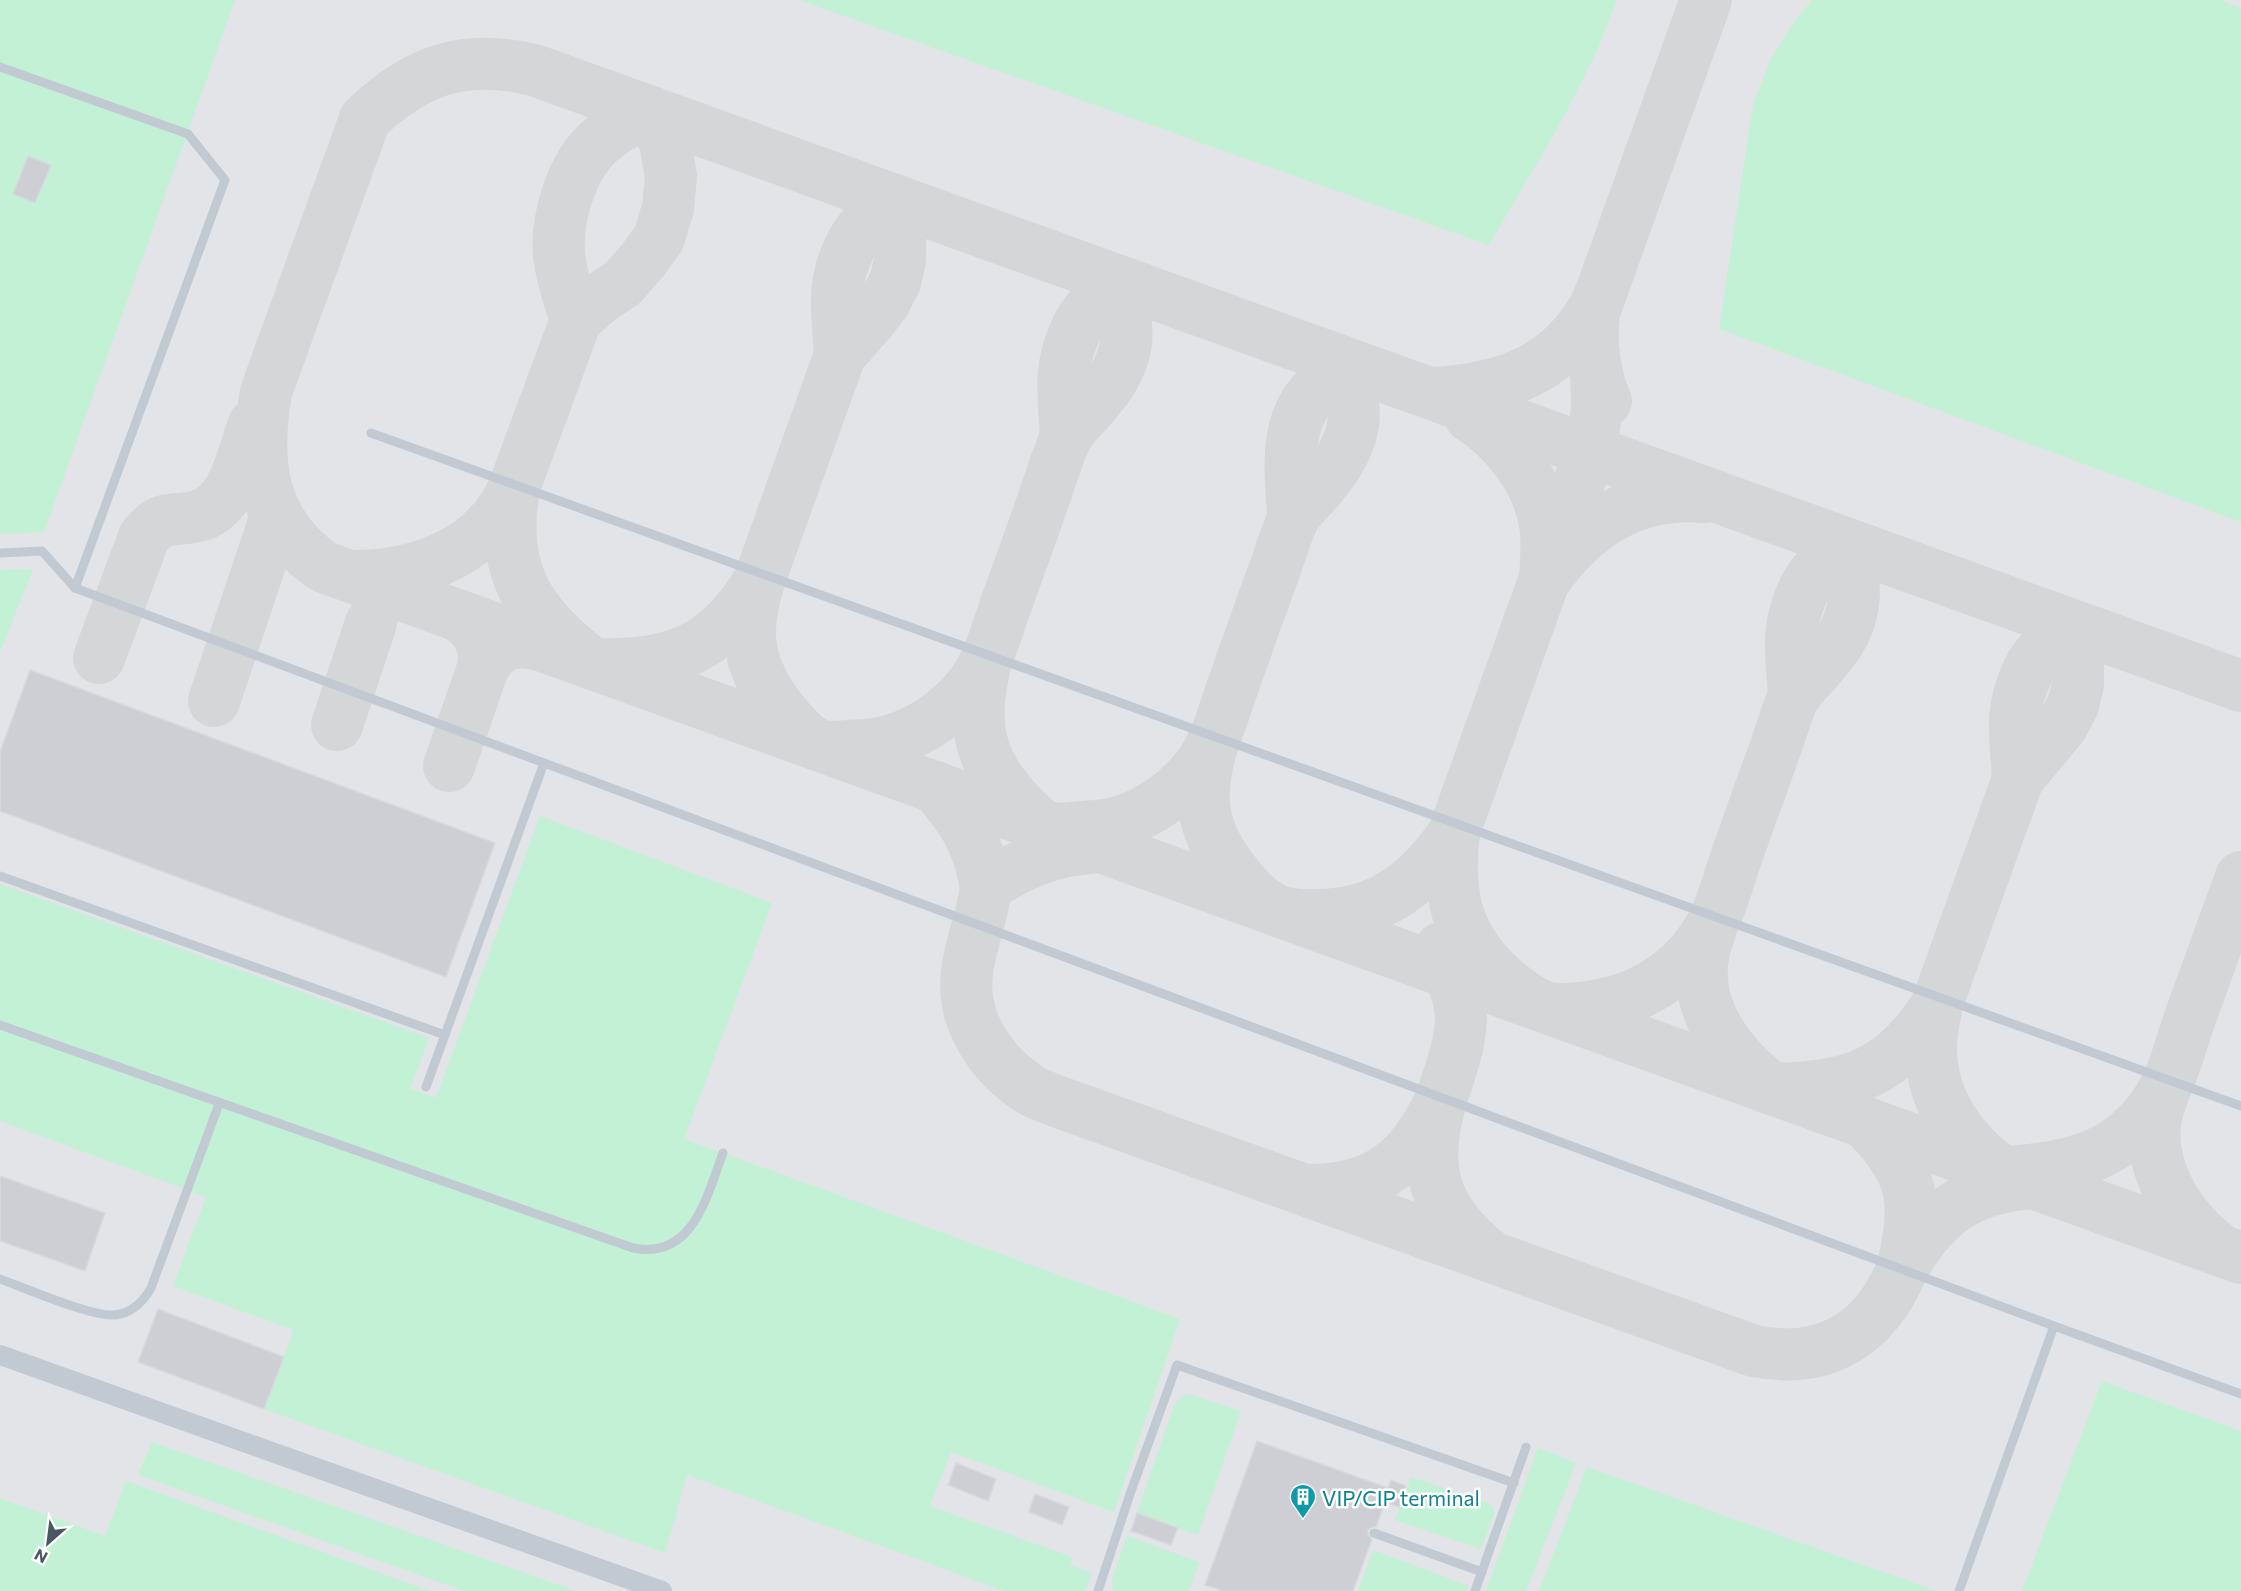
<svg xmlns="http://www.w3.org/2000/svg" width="2241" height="1591" font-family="Commissioner,sans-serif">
	<rect width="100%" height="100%" fill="#f5f3f3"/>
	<rect fill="#e2e4e7" x="0" y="0" width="2241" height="1591"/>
	<g fill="#c3f1d5">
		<polygon points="0,0 235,0 44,532 0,534"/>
		<polygon points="799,0 1617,0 1596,53 1562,120 1489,245"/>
		<polygon points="1812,0 2220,0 2241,8 2241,522 1719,329 1753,105 1770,61 1794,22"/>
		<polygon points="33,569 0,652 0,570"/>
		<polygon points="540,816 772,903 684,1139 1180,1319 1114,1512 951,1452 930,1506 1072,1557 1070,1565 1092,1573 1085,1591 1004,1591 687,1475 665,1553 264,1409 294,1330 173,1286 206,1197 0,1121 0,884 429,1038 410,1089 436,1098"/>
		<polygon points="2102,1381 2241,1431 2241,1591 2022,1591"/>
		<polygon points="1188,1394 1241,1411 1198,1535 1137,1513 1175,1403"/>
		<polygon points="152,1442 576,1591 464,1591 138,1475"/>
		<polygon points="1538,1448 1576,1463 1526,1591 1486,1591"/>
		<polygon points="1587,1467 1937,1591 1539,1591"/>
		<polygon points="1411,1477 1490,1503 1495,1512 1481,1549 1395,1520"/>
		<polygon points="126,1481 430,1591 0,1591 0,1498 105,1536"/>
		<polygon points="1127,1536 1199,1562 1189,1591 1113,1591 1112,1580"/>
		<polygon points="1373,1550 1469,1586 1467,1591 1358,1591"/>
	</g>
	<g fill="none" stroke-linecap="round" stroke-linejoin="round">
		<g stroke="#d5d6d8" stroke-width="52">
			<polyline points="1603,287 1706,0"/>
			<path d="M840 355C838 317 831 288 848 251 852 242 859 231 866 224 878 214 899 211 914 208"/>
			<path d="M1435 393C1498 389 1553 373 1589 316 1595 308 1599 297 1603 287 1600 296 1596 305 1594 314 1590 339 1595 379 1606 401"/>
			<path d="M1470 416C1506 439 1538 481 1545 524 1548 543 1546 561 1545 580 1584 525 1634 491 1704 497"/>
			<path d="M1066 436C1064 397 1058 368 1075 332 1079 323 1085 312 1093 305 1105 294 1125 292 1141 289"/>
			<path d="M514 490C499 571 530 617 593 664 672 667 717 650 759 581L840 355 870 321 884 303 895 282 900 261V240L892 216 877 194"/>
			<path d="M1293 517C1291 472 1282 421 1319 387 1331 376 1352 374 1367 371"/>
			<path d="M358 576C423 575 489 549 515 485L576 320 599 299 623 283 643 260 659 238 668 208 671 176 665 143 651 112C632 120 614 128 599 142 570 168 554 224 560 262 563 282 570 301 576 320"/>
			<path d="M759 581C743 632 747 664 779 708 788 719 806 740 819 745 828 749 854 745 865 745 915 741 965 706 986 660 995 640 1001 617 1009 596 1022 560 1035 525 1047 489 1053 472 1058 454 1066 438 1070 429 1079 420 1086 413 1104 393 1122 372 1126 343 1129 317 1119 297 1104 276"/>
			<path d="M457 615C477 627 488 645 483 668 497 643 514 639 540 645"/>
			<path d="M99 658 144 537C164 512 172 523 198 516 234 507 243 454 254 424"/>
			<path d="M986 661C973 714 974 754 1013 797 1022 808 1033 820 1046 827 1055 831 1085 826 1096 826 1144 822 1193 786 1213 742 1221 724 1226 705 1233 686 1247 646 1261 606 1276 566 1281 551 1286 534 1293 519 1297 511 1306 502 1313 495 1331 474 1348 453 1353 425 1357 399 1346 379 1332 358"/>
			<path d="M2241 686 534 70C464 53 416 70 365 119L266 392C254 462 261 524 324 567L2241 1258"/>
			<path d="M1794 697C1792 656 1785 631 1803 591 1807 583 1815 570 1823 565 1836 556 1852 554 1867 551"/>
			<polyline points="214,701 276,516"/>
			<polyline points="337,725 371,623"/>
			<path d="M1213 743C1198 792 1199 826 1231 868 1242 883 1257 901 1274 909 1285 915 1302 915 1315 915 1379 916 1419 884 1454 833"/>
			<polyline points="449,766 483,668"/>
			<path d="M2018 779C2016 737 2009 712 2027 673 2031 664 2039 652 2047 647 2060 638 2076 635 2091 632"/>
			<path d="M935 787C965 821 978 842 986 887 1023 862 1054 850 1099 847"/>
			<path d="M1454 833C1447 892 1455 936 1500 977 1512 988 1529 1001 1545 1007 1558 1011 1585 1008 1599 1005 1648 997 1689 967 1712 924 1722 906 1727 884 1734 864 1747 826 1761 788 1775 749 1781 733 1786 714 1793 698 1798 690 1807 681 1813 674 1832 653 1849 633 1853 605 1857 577 1848 559 1831 538"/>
			<polyline points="1442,866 1590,452 1597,410 1596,369"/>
			<path d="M986 887C983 917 970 943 967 973 961 1020 991 1064 1029 1089 1038 1095 1049 1098 1059 1102L1754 1351C1824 1365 1875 1335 1902 1269"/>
			<path d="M1712 924C1710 933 1706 942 1704 951 1692 1009 1730 1057 1773 1089 1852 1087 1895 1073 1937 1004L2018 779 2062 726 2073 705 2078 684V663L2070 639 2058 620"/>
			<path d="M1441 948C1446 966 1455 983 1459 1001 1466 1032 1451 1068 1442 1097"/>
			<path d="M1937 1004C1934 1020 1930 1037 1931 1054 1933 1104 1963 1143 2002 1172 2073 1169 2130 1155 2166 1086 2176 1066 2182 1040 2190 1018 2207 971 2224 924 2241 877"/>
			<path d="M2166 1086C2163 1095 2159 1104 2157 1113 2145 1165 2178 1217 2217 1247"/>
			<path d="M1864 1122C1914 1170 1919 1203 1902 1269 1934 1214 1968 1187 2033 1183"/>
			<path d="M1305 1190C1377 1191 1413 1161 1442 1097 1421 1167 1432 1209 1489 1255"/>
		</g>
	</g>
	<g fill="#cdcfd5" stroke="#d7d9de" stroke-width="1.5">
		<polygon points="28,156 51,165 35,203 13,194"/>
		<polygon points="30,670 495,843 446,977 0,811 0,752"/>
		<polygon points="0,1176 105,1213 85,1271 0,1241"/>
		<polygon points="158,1309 284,1357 264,1409 138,1362"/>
		<polygon points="1257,1441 1388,1488 1391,1480 1406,1486 1399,1507 1385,1502 1376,1527 1372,1527 1368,1530 1368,1535 1372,1539 1353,1591 1223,1591 1205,1585"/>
		<polygon points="956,1463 996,1479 988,1501 948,1485"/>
		<polygon points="1035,1494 1069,1507 1062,1525 1029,1512"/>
		<polygon points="1137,1513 1178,1528 1171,1545 1131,1531"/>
	</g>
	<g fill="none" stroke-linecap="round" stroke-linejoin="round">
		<g stroke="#c1cad2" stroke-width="9">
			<polyline points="0,67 188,134 225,180 75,588"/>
			<polyline points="371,433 2241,1106"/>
			<polyline points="0,553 42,551 75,588 2054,1326"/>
			<polyline points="0,876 445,1035"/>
			<path d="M0 1025 633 1248C693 1260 707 1196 723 1153"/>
			<polyline points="426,1087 544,763"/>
			<path d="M0 1279C25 1288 92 1317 115 1315 132 1313 143 1302 151 1288L219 1104"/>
			<polyline points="1374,1533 1482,1572"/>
			<polyline points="1098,1591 1130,1494 1177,1365 1514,1483"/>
			<polyline points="1475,1591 1526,1447"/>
			<polyline points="1959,1591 2054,1326 2241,1394"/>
		</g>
		<polyline stroke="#c1cad2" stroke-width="20" points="0,1355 662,1591"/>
	</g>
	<defs>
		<symbol id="building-pin" viewBox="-11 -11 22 30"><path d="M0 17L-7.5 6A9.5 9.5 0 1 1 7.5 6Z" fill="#0f9aa8" stroke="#fff"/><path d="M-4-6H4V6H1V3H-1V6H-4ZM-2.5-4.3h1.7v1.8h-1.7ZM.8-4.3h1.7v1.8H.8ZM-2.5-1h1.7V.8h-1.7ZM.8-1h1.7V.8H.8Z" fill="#fff"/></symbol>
	</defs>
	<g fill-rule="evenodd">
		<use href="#building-pin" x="1288" y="1482" width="30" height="40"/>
	</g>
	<g text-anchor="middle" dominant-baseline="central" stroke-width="5" stroke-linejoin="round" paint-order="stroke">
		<g font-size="21" fill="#0d838f" stroke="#fff" text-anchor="start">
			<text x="1322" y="1497">VIP/CIP terminal</text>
		</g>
	</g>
	<g transform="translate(48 1543) rotate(208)" stroke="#ffffff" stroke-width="4.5" paint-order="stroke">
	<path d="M0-4.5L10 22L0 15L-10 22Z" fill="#4a5661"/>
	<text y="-9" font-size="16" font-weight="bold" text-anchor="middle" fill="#4a5661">N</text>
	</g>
</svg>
